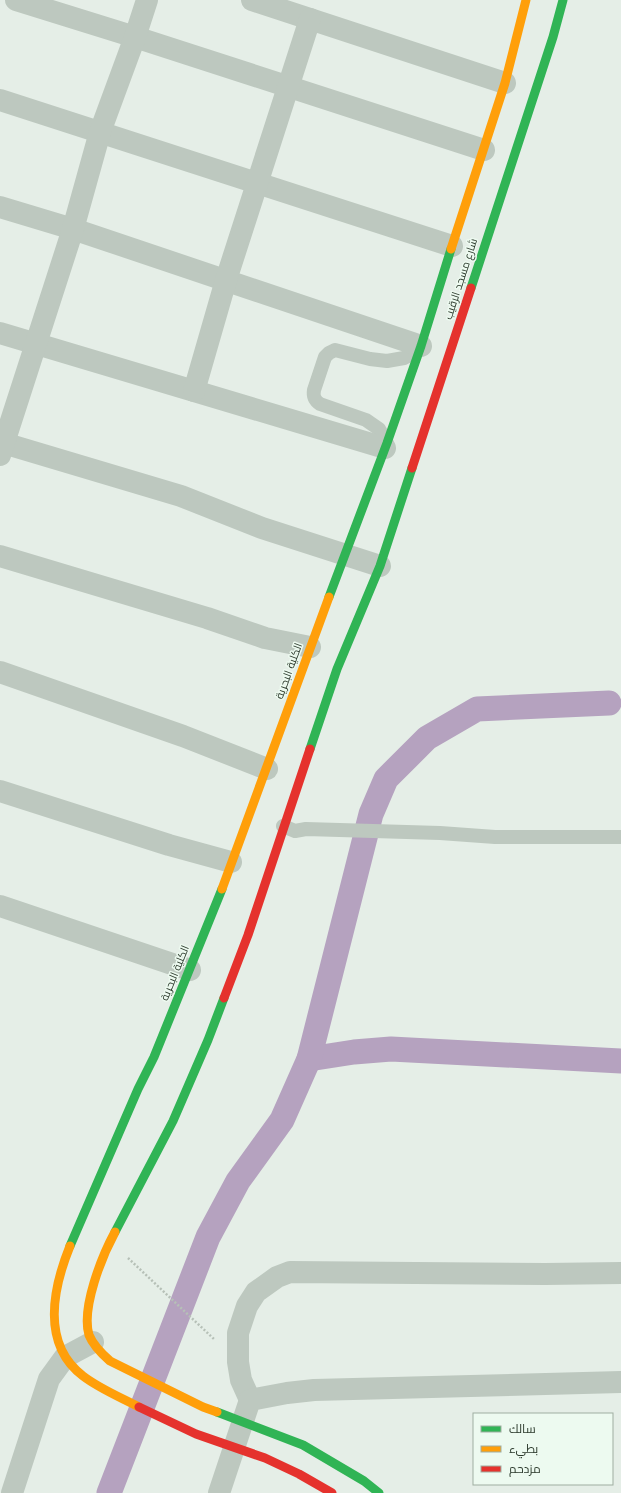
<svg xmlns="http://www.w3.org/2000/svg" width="621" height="1493" font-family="'Fira Sans',Cairo,sans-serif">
	<rect width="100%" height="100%" fill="#e5eee7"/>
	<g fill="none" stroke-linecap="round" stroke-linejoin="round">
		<g stroke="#b5a2bf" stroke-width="25">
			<polyline points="309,1059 354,1052 391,1049 621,1061"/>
			<polyline points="109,1493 208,1237 238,1181 282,1120 309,1059 371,814 386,779 427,738 477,709 609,703"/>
		</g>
		<polyline stroke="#b6c0b7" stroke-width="2.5" stroke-dasharray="2 2" stroke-linecap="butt" points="128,1258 215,1340"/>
		<g stroke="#bdc8bf" stroke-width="14">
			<path d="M387 443 379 429 366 420 320 404C314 400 313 396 314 390L325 357 329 353 335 350 370 359 387 361 404 358 419 350"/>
			<polyline points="283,826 295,831 306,829 440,833 495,837 621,837"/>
		</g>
		<g stroke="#bdc8bf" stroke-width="22">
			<polyline points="16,0 135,37 484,150"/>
			<polyline points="252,0 505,83"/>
			<polyline points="0,100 452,246"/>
			<polyline points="0,207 73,229 421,346"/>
			<polyline points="0,333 385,448"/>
			<polyline points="194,391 226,280 310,19"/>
			<polyline points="0,442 181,496 262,528 380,566"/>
			<polyline points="0,455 73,229 100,132 135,37 147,0"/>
			<polyline points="0,556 207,618 265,638 310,647"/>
			<polyline points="0,672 183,736 267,769"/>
			<polyline points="0,791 169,845 231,862"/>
			<polyline points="0,906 190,970"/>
			<polyline points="250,1400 241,1380 238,1362 238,1333 247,1306 256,1292 277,1277 290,1272 545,1274 621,1273"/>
			<polyline points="12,1493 49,1379 65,1357 93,1342"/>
			<polyline points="219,1493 250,1400 287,1393 314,1390 621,1382"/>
		</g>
		<g stroke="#30b455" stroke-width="9">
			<polyline points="471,288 553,37 563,0"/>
			<polyline points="329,597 387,443 421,346 451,249"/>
			<polyline points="310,749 337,669 380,566 412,468"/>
			<polyline points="115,1232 173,1121 208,1040 224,998"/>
			<polyline points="70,1246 138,1089 154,1057 222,889"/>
			<polyline points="217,1412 303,1445 364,1481 379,1493"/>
		</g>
		<g stroke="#ff9f0a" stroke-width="9">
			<polyline points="451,249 505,83 526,0"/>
			<polyline points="222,889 329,597"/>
			<path d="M115 1232C102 1256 81 1308 89 1335 93 1345 102 1354 110 1361L203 1407 217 1412"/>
			<path d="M70 1246C53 1288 41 1344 83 1376 100 1389 120 1397 139 1407"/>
		</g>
		<g stroke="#e5322d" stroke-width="9">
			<polyline points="412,468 471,288"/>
			<polyline points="224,998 248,935 310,749"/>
			<polyline points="139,1407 196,1434 265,1458 299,1474 332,1493"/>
		</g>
	</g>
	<g text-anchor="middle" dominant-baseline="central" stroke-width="3" stroke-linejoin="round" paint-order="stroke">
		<g font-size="11" fill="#2b392b" stroke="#edfaf0">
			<text transform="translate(461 279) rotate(-72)">شارع مسجد الرقيب</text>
			<text transform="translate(289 671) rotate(-70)">الكلية البحرية</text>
			<text transform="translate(175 973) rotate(-68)">الكلية البحرية</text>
		</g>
	</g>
	<rect x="473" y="1413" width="140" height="72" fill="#edfaf0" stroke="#9fada1"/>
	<rect x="481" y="1426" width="20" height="6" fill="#30b455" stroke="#9fada1"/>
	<text x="509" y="1433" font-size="12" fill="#2b392b">سالك</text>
	<rect x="481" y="1446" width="20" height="6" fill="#ff9f0a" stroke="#9fada1"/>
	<text x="509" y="1453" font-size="12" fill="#2b392b">بطيء</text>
	<rect x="481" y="1466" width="20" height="6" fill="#e5322d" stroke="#9fada1"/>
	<text x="509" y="1473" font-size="12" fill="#2b392b">مزدحم</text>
</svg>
